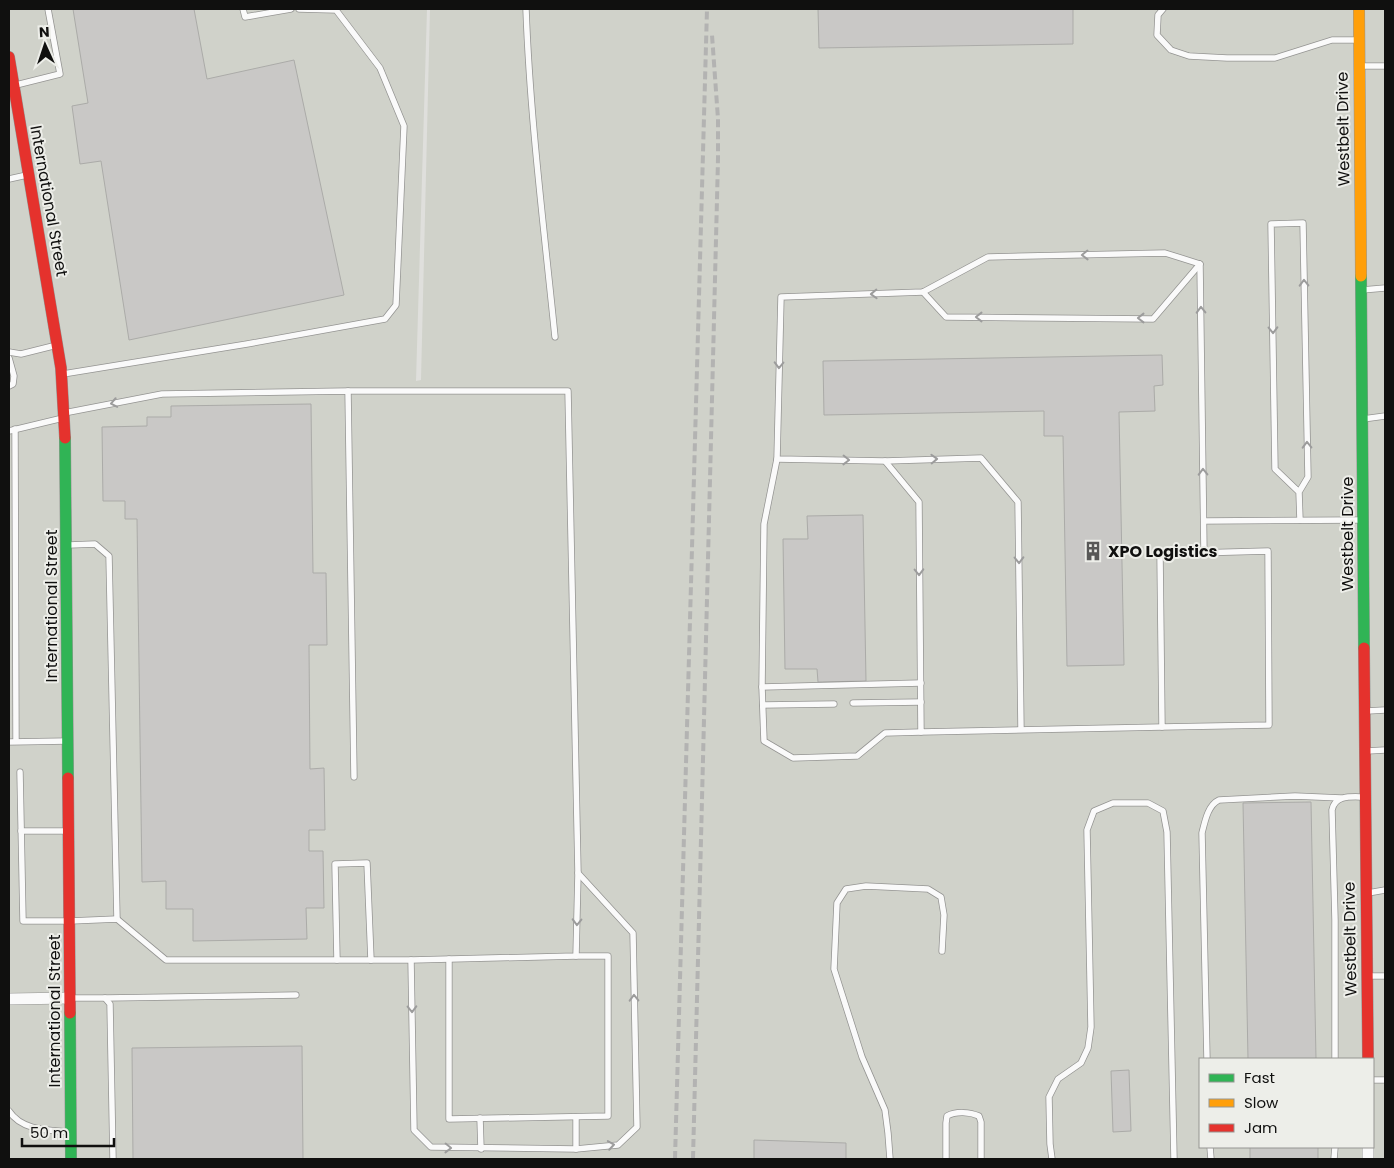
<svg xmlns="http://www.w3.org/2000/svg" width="1394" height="1168" font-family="Poppins,sans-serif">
	<rect width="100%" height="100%" fill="#dfdfdc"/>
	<path fill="#d0d2ca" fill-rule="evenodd" d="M9 9H427L416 381 421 380 430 9H1385V1159H9ZM1200 1059H1373V1147H1200Z"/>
	<g fill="#c9c8c6" stroke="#ababa8">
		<polygon points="73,9 194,9 207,79 294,60 344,295 129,340 101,161 80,164 72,106 88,103"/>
		<polygon points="818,9 1073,9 1073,44 819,48"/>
		<polygon points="1162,355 1163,385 1154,386 1155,411 1119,412 1124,665 1067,666 1063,436 1044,436 1044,411 824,415 823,361"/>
		<polygon points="311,404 313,573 326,573 327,645 309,645 310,769 324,768 325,830 309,830 309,851 323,851 324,908 306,908 307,939 193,941 193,909 166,909 166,881 142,882 137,519 125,519 125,501 103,501 102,427 147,426 147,417 171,417 171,406"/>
		<polygon points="863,515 866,681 818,682 817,669 785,669 783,539 808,539 807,516"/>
		<polygon points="1311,802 1316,1059 1248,1059 1243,803"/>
		<polygon points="302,1046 303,1159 133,1159 132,1048"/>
		<polygon points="1129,1070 1131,1131 1113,1132 1111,1071"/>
		<polygon points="754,1140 846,1143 846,1159 754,1159"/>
		<rect x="1250" y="1147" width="68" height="12"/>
	</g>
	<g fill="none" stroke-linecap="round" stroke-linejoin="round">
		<defs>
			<g id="lane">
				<polyline points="243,9 245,17 291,9"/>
				<path d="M526 9C530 118 544 228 555 337"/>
				<polyline points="1163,9 1158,15 1157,35 1171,50 1189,56 1227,58 1275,58 1332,40 1359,40"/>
				<polyline points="1361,66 1385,66"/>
				<polyline points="16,85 60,74 48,9"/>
				<polyline points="9,179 27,175"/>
				<polyline points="1362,290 1385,288"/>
				<polyline points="923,292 946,317 1153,319 1200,264"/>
				<polyline points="9,352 21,354 57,345"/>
				<polyline points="9,358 14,376 13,384 9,386"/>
				<polyline points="63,374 247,344 385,319 396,305 404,126 380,68 336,10 299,9"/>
				<polyline points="348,391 568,391 578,873 633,933 637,1127 618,1145 576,1149 431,1147 414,1130 411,960"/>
				<polyline points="64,413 162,394 348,391 354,777"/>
				<polyline points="1363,419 1385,416"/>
				<polyline points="15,429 16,741"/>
				<polyline points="9,431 63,418"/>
				<polyline points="777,459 764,524 762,687 764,741 793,758 857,756 885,733 921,732"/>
				<polyline points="885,461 981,458 1018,502 1021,729"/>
				<polyline points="1299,492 1275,469 1271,224 1303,223 1308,477 1299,492 1300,520"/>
				<polyline points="1204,521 1361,520"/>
				<polyline points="69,545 95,544 109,556 117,919"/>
				<polygon points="1268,551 1269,725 1162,727 1160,554"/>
				<polyline points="762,687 921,683"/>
				<polyline points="853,703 921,702"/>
				<polyline points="763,705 834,704"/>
				<polyline points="1367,711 1385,710"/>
				<polyline points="1162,727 921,732 919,502 885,461 777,459 781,297 923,292 988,257 1165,253 1200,264 1204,553"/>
				<polyline points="9,742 68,741"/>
				<polyline points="1367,751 1385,750"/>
				<polyline points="20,772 23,921 70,921 117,919 166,960 337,960 335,864 367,863 371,960"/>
				<polyline points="21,831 67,831"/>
				<polyline points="1368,893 1385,890"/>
				<polyline points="449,959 449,1119 608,1116 608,956 576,956"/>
				<polyline points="337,960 411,960 576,956 578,873"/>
				<polyline points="1369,976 1385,976"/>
				<polyline points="72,998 105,998 110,1004 113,1159"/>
				<polyline points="105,998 296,995"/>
				<path d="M1207 1059 1202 833C1205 821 1208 805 1219 800L1295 796 1341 798"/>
				<path d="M1335 1059V920L1332 810C1335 794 1353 797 1365 797"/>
				<polyline points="1373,1080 1385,1080"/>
				<path d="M9 1111C22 1131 49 1130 70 1132"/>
				<polyline points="576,1117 576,1149"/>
				<polyline points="480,1118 481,1149"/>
				<polyline points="1210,1147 1211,1159"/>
				<polyline points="890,1159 888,1133 885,1110 862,1057 834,969 837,903 846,889 866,886 928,889 941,897 944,915 942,951"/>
				<path d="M946 1159V1123L947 1116C956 1111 970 1112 979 1116L981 1122V1159"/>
				<polyline points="1052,1159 1050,1144 1049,1097 1058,1079 1081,1063 1088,1048 1091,1027 1087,830 1094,811 1113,803 1148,803 1163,811 1167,832 1174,1159"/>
				<polyline points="1334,1159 1335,1147"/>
			</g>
			<g id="street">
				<polyline points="9,999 70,998"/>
				<polyline points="1368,1159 1368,1147"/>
			</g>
			<g id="fast">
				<polyline points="1361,276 1364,648"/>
				<polyline points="65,438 68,778"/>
				<polyline points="70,1013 71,1159"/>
			</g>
			<polyline id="slow" points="1359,9 1361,276"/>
			<g id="jam">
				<polyline points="9,57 61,368 65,438"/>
				<polyline points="1364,648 1368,1059"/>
				<polyline points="68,778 70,1013"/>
			</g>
		</defs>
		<use href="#lane" stroke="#949492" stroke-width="7"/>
		<use href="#street" stroke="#949492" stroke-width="12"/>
		<use href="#fast" stroke="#949492" stroke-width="12"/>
		<use href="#slow" stroke="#949492" stroke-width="12"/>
		<use href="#jam" stroke="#949492" stroke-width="12"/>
		<use href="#lane" stroke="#fafafa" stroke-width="5.5"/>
		<use href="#street" stroke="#fafafa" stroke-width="11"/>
		<use href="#fast" stroke="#30b455" stroke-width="11"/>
		<use href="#slow" stroke="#ff9f0a" stroke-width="11"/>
		<use href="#jam" stroke="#e5322d" stroke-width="11"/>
		<g stroke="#b3b3b2" stroke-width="4" stroke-dasharray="8 4" stroke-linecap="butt">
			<polyline points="675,1159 707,9"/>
			<polyline points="693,1159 718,159 718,119 712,35"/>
		</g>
	</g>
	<defs><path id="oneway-chevron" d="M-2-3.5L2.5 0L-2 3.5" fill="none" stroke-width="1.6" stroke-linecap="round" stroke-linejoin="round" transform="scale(1.25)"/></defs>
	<g stroke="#9c9c9c">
		<use href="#oneway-chevron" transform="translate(1085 255) rotate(179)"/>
		<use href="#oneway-chevron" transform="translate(1304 283) rotate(-91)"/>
		<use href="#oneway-chevron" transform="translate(874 294) rotate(178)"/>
		<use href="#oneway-chevron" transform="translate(1201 310) rotate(-91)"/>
		<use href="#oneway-chevron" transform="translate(979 317) rotate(-180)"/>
		<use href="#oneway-chevron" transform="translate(1141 318) rotate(-180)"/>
		<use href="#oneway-chevron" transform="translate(1273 330) rotate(89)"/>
		<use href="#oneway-chevron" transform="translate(779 365) rotate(91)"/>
		<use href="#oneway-chevron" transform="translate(114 403) rotate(169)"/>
		<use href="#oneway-chevron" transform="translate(1307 445) rotate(-91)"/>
		<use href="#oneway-chevron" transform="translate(934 459) rotate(-2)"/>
		<use href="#oneway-chevron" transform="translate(846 460) rotate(1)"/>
		<use href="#oneway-chevron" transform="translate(1203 472) rotate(-91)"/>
		<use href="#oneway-chevron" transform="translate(1019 560) rotate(89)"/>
		<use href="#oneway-chevron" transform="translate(919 572) rotate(89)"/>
		<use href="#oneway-chevron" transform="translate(577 922) rotate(91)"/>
		<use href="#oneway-chevron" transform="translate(634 998) rotate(-91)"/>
		<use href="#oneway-chevron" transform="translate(412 1009) rotate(89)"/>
		<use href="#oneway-chevron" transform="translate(611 1145) rotate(-9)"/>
		<use href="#oneway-chevron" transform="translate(448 1148) rotate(1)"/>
	</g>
	<defs>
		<symbol id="building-bare" viewBox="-9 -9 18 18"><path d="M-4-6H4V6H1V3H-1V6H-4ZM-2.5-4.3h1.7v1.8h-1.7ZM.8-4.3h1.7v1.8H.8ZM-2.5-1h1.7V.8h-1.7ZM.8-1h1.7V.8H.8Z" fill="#585857" stroke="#edeee9" stroke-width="2.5" paint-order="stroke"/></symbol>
	</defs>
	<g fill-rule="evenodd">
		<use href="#building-bare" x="1079" y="537" width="28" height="28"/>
	</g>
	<g text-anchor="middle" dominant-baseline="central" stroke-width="4" stroke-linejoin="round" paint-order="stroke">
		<g font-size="16" fill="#10100f" stroke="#edeee9">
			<text transform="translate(1343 129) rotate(-91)">Westbelt Drive</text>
			<text transform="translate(49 201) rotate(80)">International Street</text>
			<text transform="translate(1347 534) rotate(-90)">Westbelt Drive</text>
			<text transform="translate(51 606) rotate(-90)">International Street</text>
			<text transform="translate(1350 939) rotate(-91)">Westbelt Drive</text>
			<text transform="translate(54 1011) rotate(-90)">International Street</text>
		</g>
		<g font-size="16" font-weight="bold" fill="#10100f" stroke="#edeee9" text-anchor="start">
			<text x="1108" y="551">XPO Logistics</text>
		</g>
	</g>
	<rect width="1394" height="1168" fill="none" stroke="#10100f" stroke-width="20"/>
	<rect x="1199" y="1058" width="175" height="90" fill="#edeee9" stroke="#959592"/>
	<rect x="1209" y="1074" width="25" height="8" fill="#30b455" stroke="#959592"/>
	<text x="1244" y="1083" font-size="15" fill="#10100f">Fast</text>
	<rect x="1209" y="1099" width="25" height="8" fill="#ff9f0a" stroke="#959592"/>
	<text x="1244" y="1108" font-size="15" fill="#10100f">Slow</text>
	<rect x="1209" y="1124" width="25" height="8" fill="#e5322d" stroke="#959592"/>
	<text x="1244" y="1133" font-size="15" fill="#10100f">Jam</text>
	<g transform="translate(45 45) rotate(357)" stroke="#edeee9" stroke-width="4" paint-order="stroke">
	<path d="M0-4L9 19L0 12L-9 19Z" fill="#10100f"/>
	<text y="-8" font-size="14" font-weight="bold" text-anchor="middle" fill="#10100f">N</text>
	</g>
	<path d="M22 1138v8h92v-8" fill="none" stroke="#10100f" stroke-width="2.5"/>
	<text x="30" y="1138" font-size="15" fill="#10100f" stroke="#edeee9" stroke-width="4" paint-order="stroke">50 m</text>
</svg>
